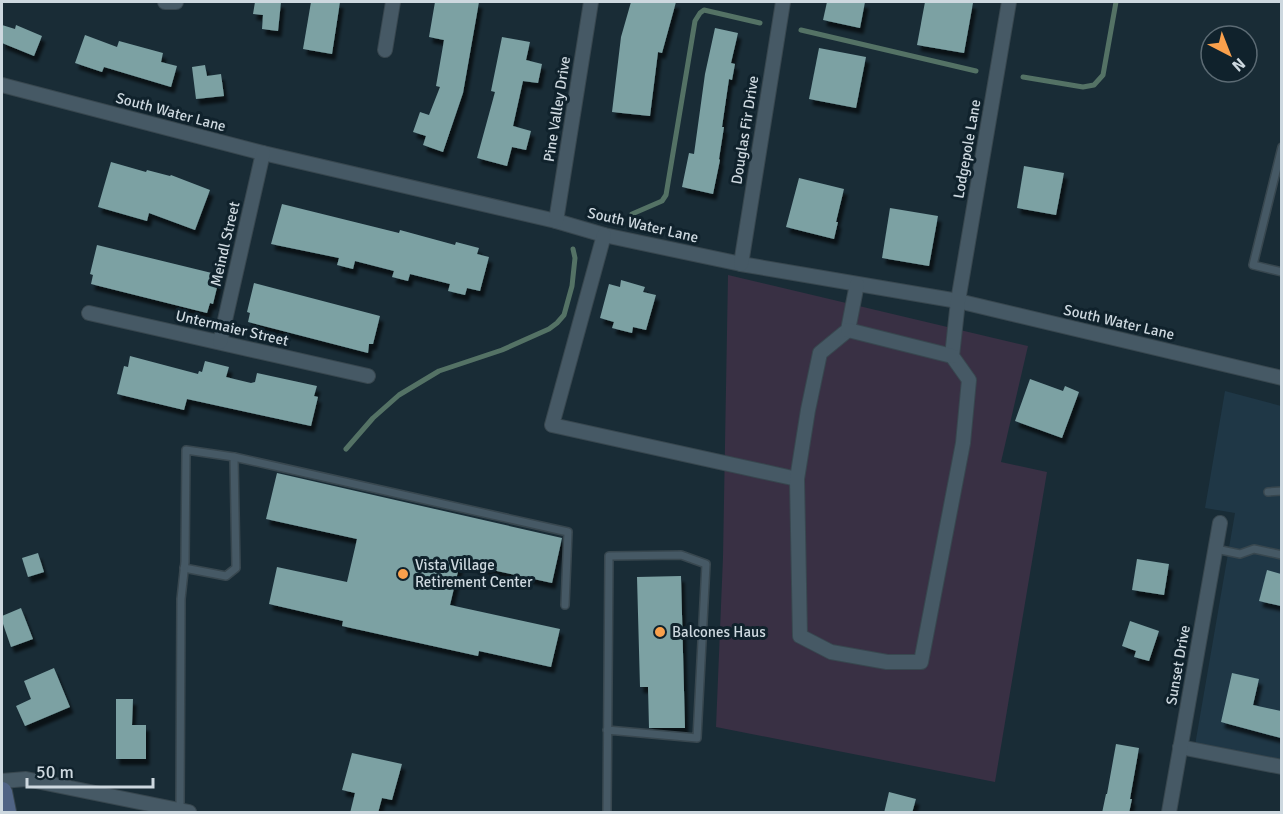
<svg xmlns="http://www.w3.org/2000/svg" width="1283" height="814" font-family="Signika,sans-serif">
	<defs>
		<filter id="shadow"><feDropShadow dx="3.5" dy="6" stdDeviation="1.5" flood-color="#0009"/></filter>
	</defs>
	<rect width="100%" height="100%" fill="#192c36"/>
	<polygon fill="#1f3746" points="1225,391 1281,406 1281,768 1194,751 1235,513 1205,508"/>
	<polygon fill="#393044" points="728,275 1028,346 1001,462 1047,472 995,782 716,727 723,557"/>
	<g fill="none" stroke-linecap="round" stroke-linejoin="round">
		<g stroke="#547265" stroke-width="5">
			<polyline points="801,30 976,71"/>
			<polyline points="1023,77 1083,87 1094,85 1103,75 1116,2"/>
			<polyline points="632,214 662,201 666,195 695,21 700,13 704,10 760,23"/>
			<polyline points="346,449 373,418 399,395 439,371 502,350 549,329 557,323 564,315 572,286 575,258 573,249"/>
		</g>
	</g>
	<g fill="#7ca1a3" filter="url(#shadow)">
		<polygon points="255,2 281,2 278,31 262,29 263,15 253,14"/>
		<polygon points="311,2 340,2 332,54 303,49"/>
		<polygon points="435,2 479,2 463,93 443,152 423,145 426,136 413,132 420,112 429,115 440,87 436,86 444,40 429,37"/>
		<polygon points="631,2 676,2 662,53 658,52 650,116 612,112 621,37"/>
		<polygon points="827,2 865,2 860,28 823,20"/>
		<polygon points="925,2 961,2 973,3 964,53 917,45"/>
		<polygon points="2,25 15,29 16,25 42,36 34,56 2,43"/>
		<polygon points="715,28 738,33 731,63 735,64 732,80 729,79 722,127 724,127 719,159 720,160 713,194 682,187 689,153 694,154 705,74"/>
		<polygon points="85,35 117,47 119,41 163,53 161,62 177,66 171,87 104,67 102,72 75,63"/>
		<polygon points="502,37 530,42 526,60 542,64 538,83 523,81 513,126 531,131 526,150 512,147 507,166 477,158 495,92 491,91"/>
		<polygon points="819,48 866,57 856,108 809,99"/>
		<polygon points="205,65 207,76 221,74 224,96 196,99 192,67"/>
		<polygon points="111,162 146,172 147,170 170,176 171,175 210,190 195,230 149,213 147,221 98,207"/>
		<polygon points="1024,166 1064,173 1056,215 1017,208"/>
		<polygon points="799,178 844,189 836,222 838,222 834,239 786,227"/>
		<polygon points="282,204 399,233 400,230 455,245 456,242 479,248 477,254 489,257 480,291 467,288 465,295 448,291 450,284 410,274 408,281 392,277 394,271 355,261 353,269 337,265 339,258 271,244"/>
		<polygon points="890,208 938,216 929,266 882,258"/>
		<polygon points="97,245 220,275 213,304 210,303 207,313 91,284 93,275 90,274"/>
		<polygon points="621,280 645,287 643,292 656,295 646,330 633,327 632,333 612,328 614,322 600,318 609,284 620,287"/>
		<polygon points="254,283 380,316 373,344 369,344 368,353 248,322 250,313 247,312"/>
		<polygon points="130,356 198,374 199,371 202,372 205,361 229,367 226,377 251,383 255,382 257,373 317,386 314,396 318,397 311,426 187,399 184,410 117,394 124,366 128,367"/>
		<polygon points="1030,379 1063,391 1065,386 1079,392 1062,438 1015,421"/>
		<polygon points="277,473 562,538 552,583 460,563 450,605 560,629 551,667 479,651 478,656 342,626 343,621 269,604 277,567 347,582 357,539 266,519"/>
		<polygon points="38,553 44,572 28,577 22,558"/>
		<polygon points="1137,559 1169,564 1164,595 1132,590"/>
		<polygon points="1267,570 1281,574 1281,606 1259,601"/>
		<polygon points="681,576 685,728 649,728 648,687 640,687 637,577"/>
		<polygon points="21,608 33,639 11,647 2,621 2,616"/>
		<polygon points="1130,621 1159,631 1149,661 1134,657 1136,651 1122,646"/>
		<polygon points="54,668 70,707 25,726 16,706 31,699 24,681"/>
		<polygon points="1232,673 1259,679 1253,705 1281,711 1281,738 1221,722"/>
		<polygon points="116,699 133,699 132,725 146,725 146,759 116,759"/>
		<polygon points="1116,744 1139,748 1130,799 1132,799 1129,813 1102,813 1106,794 1107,794"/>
		<polygon points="352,753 402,764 392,800 382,798 378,813 350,813 355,793 342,790"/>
		<polygon points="889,792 916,799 912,813 884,813"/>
	</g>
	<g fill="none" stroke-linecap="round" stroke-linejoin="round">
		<defs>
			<g id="lane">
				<polyline points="1282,147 1253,265 1282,272"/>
				<polyline points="1268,492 1282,491"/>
				<polyline points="1216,549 1240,554 1254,549 1282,555"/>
				<polyline points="184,568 226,576 236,568 234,457"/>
				<polyline points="180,810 181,599 185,562 186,450 234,457 568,532 565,605"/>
				<polyline points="607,812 609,556 681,555 706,564 697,738 607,730"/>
			</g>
			<g id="street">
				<polyline points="165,2 176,2"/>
				<polyline points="385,50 393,2"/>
				<polyline points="2,85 263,153 556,221 604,235 741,264 958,301 1282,378"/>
				<polyline points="556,221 591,2"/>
				<polyline points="604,235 552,425 797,479"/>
				<polyline points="741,264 783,2"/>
				<polyline points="857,284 848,330 820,353 808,410 797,479 800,636 831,652 887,662 921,662 963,443 969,380 952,356 958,301 1009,2"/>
				<polyline points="89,313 368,376"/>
				<polyline points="848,330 952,356"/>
				<polyline points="220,342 263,153"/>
				<polyline points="1180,747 1282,767"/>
				<polyline points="2,781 26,779 189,812"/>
				<polyline points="1169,812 1220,523"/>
			</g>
			<polyline id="secondary" points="2,792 6,812"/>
		</defs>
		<use href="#lane" stroke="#38474f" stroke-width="10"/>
		<use href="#street" stroke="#38474f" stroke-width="16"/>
		<use href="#secondary" stroke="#38474f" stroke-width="22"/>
		<use href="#lane" stroke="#465965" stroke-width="7"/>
		<use href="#street" stroke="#465965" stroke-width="14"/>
		<use href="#secondary" stroke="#506485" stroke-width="20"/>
	</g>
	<g fill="#f9a04c" stroke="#10222c" stroke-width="2">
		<circle cx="403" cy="574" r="6"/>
		<circle cx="660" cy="632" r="6"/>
	</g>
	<g text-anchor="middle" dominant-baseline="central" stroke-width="6" stroke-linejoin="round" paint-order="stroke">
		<g font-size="15" fill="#cdd8df" stroke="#10222c">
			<text transform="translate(557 109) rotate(-81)">Pine Valley Drive</text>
			<text transform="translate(171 112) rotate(15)">South Water Lane</text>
			<text transform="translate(745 130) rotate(-81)">Douglas Fir Drive</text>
			<text transform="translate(967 149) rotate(-80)">Lodgepole Lane</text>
			<text transform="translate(643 225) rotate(13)">South Water Lane</text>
			<text transform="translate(225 244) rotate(-77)">Meindl Street</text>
			<text transform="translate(1119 322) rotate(13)">South Water Lane</text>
			<text transform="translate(232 328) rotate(13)">Untermaier Street</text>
			<text transform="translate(1178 665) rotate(-80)">Sunset Drive</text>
		</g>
		<g font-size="15" fill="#cdd8df" stroke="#10222c" text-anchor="start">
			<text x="415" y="565">Vista Village<tspan x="415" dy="17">Retirement Center</tspan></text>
			<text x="672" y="632">Balcones Haus</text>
		</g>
	</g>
	<rect width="1283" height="814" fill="none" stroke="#cdd8df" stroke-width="6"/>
	<g transform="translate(1229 54) rotate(138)"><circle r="28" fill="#10222c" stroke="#5c6b74" stroke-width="1.5"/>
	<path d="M0-4.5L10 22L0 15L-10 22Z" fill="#f9a04c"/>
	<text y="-9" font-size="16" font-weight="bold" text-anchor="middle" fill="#cdd8df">N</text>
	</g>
	<path d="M27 778v9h126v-9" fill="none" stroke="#cdd8df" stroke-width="3"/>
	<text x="36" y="778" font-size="18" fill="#cdd8df" stroke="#10222c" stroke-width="4.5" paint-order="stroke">50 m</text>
</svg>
